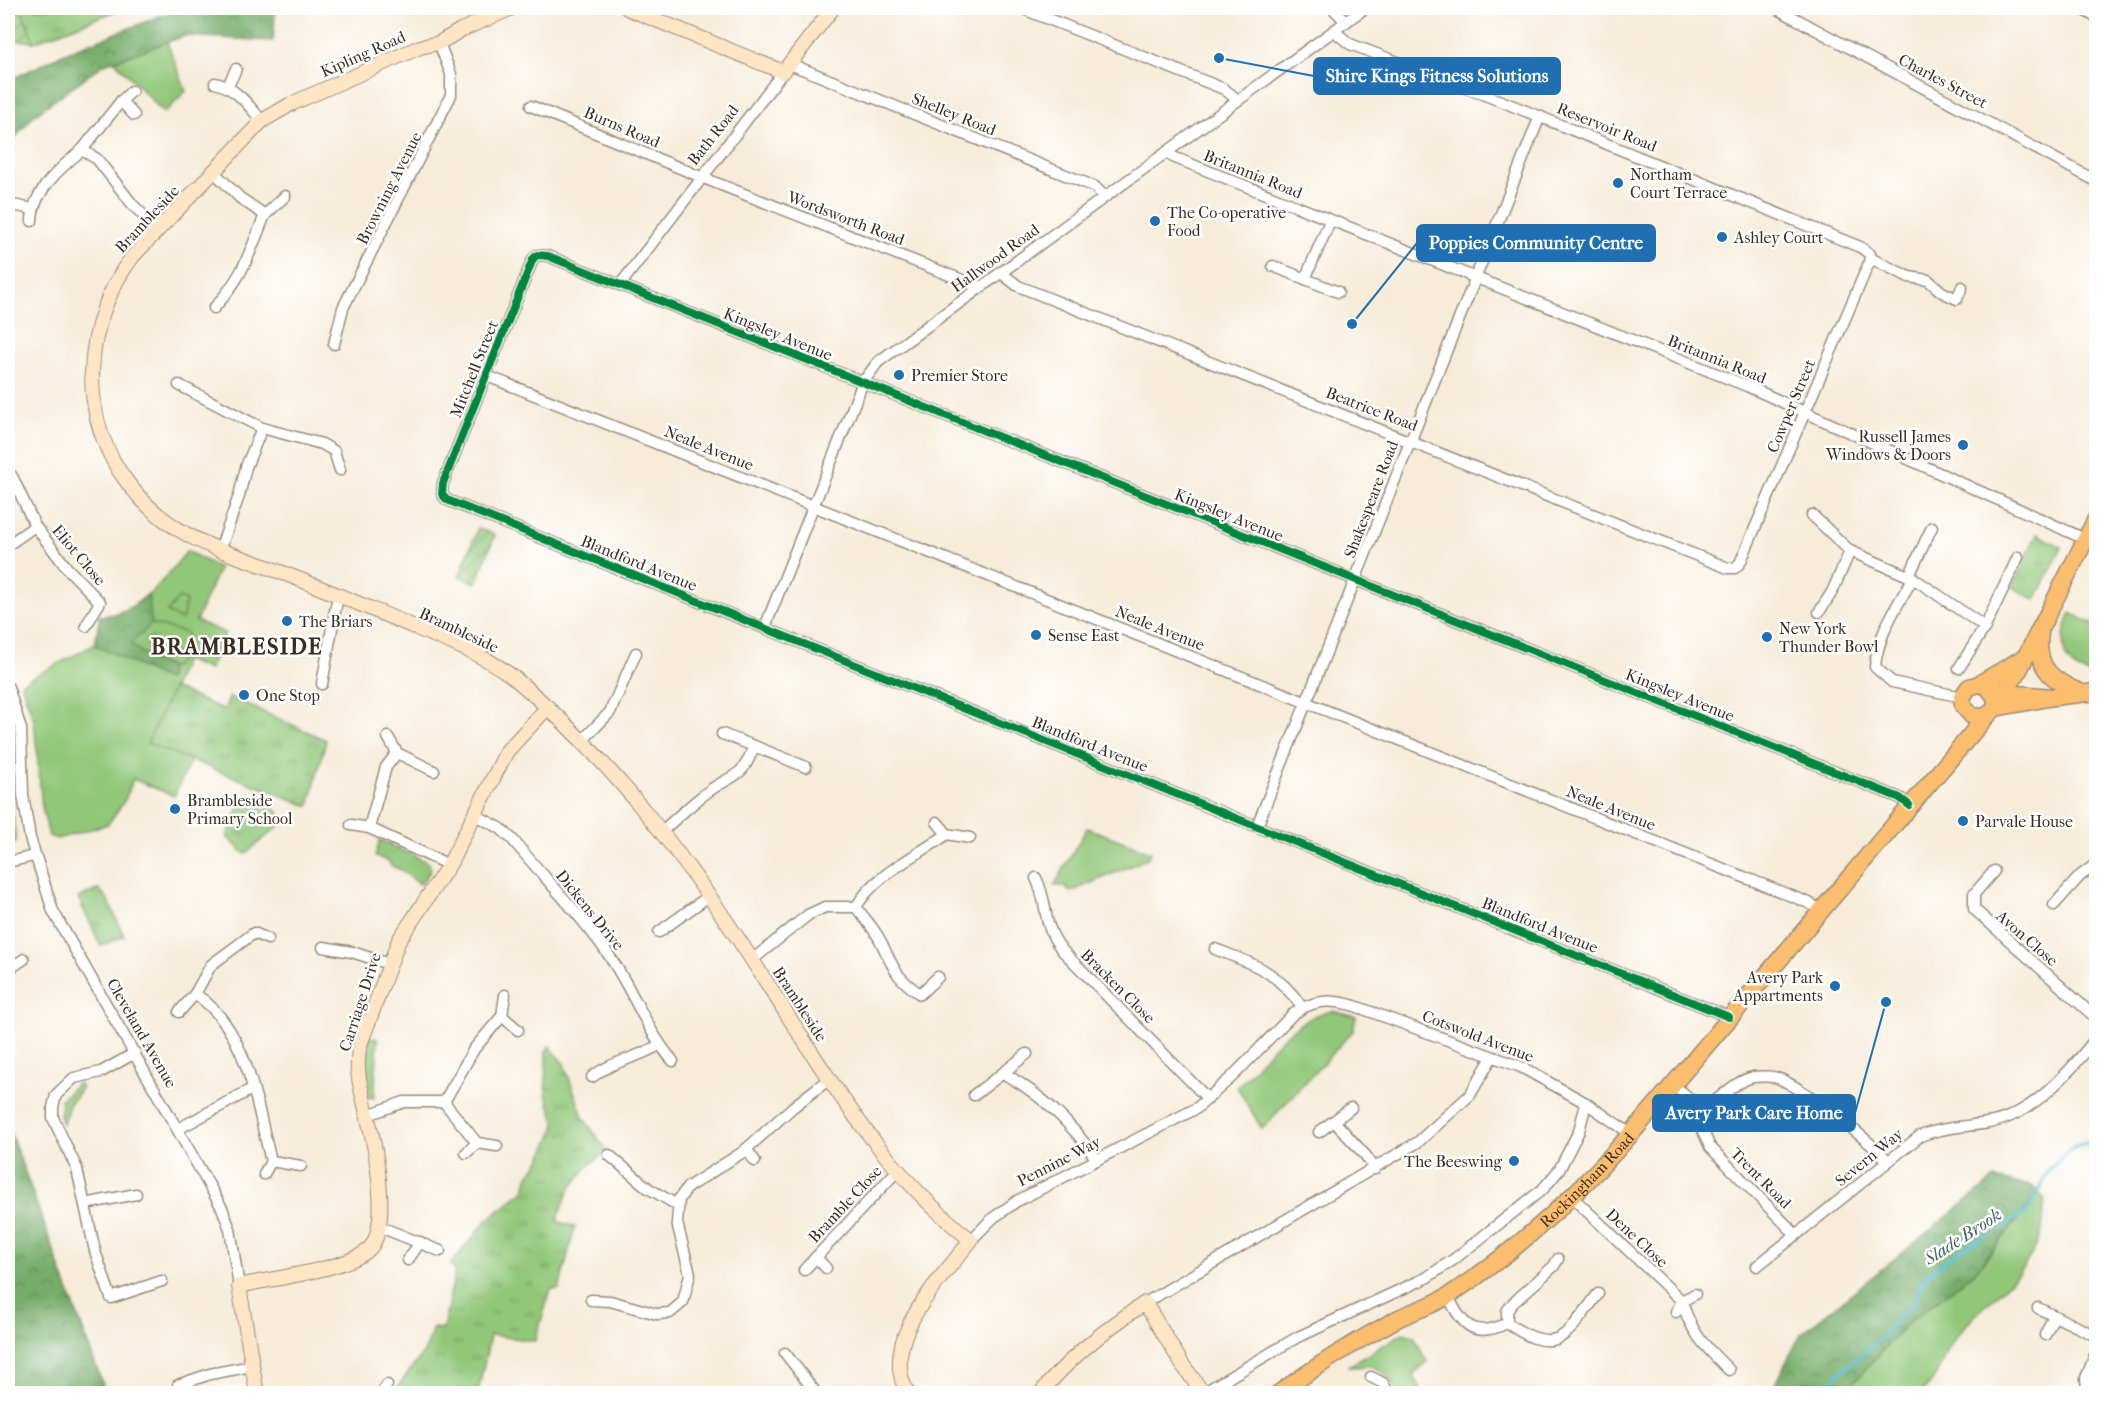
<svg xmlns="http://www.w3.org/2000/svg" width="2104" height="1401" font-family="'IM FELL French Canon',serif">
	<defs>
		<pattern id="forest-crowns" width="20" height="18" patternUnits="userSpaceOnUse" patternTransform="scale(1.5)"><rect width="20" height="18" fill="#75ac69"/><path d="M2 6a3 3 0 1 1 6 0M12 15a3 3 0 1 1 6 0" fill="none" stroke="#618c56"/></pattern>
		<pattern id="park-tufts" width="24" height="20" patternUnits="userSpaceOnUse" patternTransform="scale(1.5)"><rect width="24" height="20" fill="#92c779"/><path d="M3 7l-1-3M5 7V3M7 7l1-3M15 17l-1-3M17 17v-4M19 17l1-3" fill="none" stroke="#78a263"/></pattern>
		<pattern id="garden-furrows" width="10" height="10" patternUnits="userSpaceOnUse" patternTransform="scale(1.5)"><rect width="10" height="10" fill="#92c779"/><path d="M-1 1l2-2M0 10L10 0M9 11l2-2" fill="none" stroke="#78a263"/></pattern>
	</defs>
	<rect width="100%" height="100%" fill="#fff"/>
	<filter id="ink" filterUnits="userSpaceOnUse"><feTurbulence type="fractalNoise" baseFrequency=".0167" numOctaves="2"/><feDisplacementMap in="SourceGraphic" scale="12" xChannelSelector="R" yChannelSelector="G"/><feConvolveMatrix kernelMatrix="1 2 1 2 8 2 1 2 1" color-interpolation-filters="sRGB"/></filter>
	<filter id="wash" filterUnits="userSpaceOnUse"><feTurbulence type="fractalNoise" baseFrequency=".008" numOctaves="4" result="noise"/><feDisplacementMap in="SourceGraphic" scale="24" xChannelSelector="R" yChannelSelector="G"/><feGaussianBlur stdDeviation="1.35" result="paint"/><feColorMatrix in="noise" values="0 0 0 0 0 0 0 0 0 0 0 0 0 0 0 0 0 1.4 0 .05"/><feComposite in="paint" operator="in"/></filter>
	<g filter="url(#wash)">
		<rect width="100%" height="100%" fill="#f6ecd9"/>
		<g fill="#92c779" stroke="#66784c" stroke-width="1.5">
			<polygon points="167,42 186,91 164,113 114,60"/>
			<path d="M187 551 219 568 196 621 225 633 209 670 185 660 173 688 224 710 230 697 309 806 191 760 174 796 133 779 125 800 108 824 57 839 49 836 42 807 34 720 21 683 94 645 100 616C140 615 164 579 187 551Z"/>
			<path d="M2071 613 2096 626V675C2058 671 2059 641 2071 613Z"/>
			<polygon points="1087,828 1151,852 1147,859 1070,892 1064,886 1054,886"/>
			<polygon points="380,840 429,863 431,870 420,884 401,870 390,865 390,862 375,856"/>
			<path d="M1333 1011 1356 1017 1353 1031 1262 1129 1237 1087C1265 1059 1292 1016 1333 1011Z"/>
			<polygon points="369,1037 378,1039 374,1098 368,1097 366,1092 363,1055"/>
			<polygon points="78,1083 82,1087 69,1105 63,1124 60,1116 61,1099"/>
			<path d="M2039 1193 2045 1200C2043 1211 2044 1226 2040 1237 2022 1285 1974 1306 1948 1349 1939 1366 1936 1384 1918 1394H1849L1851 1385 1908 1322 1974 1273Z"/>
			<path d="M1403 1333 1414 1336 1427 1362 1413 1374 1423 1393H1395C1395 1381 1381 1367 1369 1366 1360 1366 1357 1368 1349 1366Z"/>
		</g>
		<g fill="url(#forest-crowns)" stroke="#586b44" stroke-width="1.5">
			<polygon points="181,8 279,8 275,14 273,41 185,36 104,64 33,116 8,147 8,81 65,53"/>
			<path d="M148 594 152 624 131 644 154 661 170 667 169 679 167 680 95 645 100 616C121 615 133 607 148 594Z"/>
			<polygon points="8,1126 106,1393 8,1393"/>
			<polygon points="1994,1179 2032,1186 2039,1193 1974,1273 1908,1322 1851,1385 1849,1393 1770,1393 1801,1334"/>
		</g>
		<g fill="url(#park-tufts)" stroke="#66784c" stroke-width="1.5">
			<polygon points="21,8 124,8 34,42"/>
			<polygon points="2037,534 2062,547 2036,600 2012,587"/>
			<polygon points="179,598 186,601 182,620 167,612"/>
			<polygon points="152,624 187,633 185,655 174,667 154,661 131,644"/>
			<polygon points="173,688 224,710 230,697 326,740 309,806 147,743"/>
			<polygon points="8,781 16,841 8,850"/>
			<polygon points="261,794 265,796 285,821 245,854 227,837 241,802"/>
			<polygon points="99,889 108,900 124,936 101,946 78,898"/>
			<polygon points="549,1046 564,1064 583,1117 607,1151 587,1167 569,1190 557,1221 575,1227 559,1289 551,1289 535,1341 490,1335 478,1393 392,1394 425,1351 433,1328 443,1329 455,1272 451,1264 487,1220 525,1190 528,1177 540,1160 553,1133 555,1122 546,1094 546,1052"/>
		</g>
		<g fill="url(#garden-furrows)" stroke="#66784c" stroke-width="1.5">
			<polygon points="8,8 21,8 34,42 8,39"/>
			<polygon points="478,528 495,535 476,583 459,576"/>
		</g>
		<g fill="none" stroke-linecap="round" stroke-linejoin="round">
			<polyline stroke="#48b6c4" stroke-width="4" points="1826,1394 1836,1376 1880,1339 1914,1302 1926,1275 1960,1250 2029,1211 2049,1169 2074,1147 2096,1140"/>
		</g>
	</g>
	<g filter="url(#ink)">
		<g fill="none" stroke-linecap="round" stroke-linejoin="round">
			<defs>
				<g id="street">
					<polyline points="1021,8 1224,89 1238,100"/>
					<polyline points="1333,8 1346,22"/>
					<polyline points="1776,8 2096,181"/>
					<polyline points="2080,8 2096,17"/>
					<polyline points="790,64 1083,182 1095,187 1105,197"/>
					<path d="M215 83C237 88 248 105 262 121"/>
					<polyline points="228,86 236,69"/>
					<polyline points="121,101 132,91"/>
					<polyline points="531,106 711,181 980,287"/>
					<polyline points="82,150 121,101 134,115"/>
					<polyline points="1168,151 1173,157 1747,386 2087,540"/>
					<polyline points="13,205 32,209"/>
					<polyline points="265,215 285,196"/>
					<path d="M32 221C32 192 61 167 82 150L97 159 133 205 158 230"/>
					<polyline points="1870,258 1909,277 1928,280 1942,292 1957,299 1962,287"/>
					<polyline points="1273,266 1338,292"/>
					<polyline points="1000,272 1018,286 1728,568 1735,568 1740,563 1869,263 1870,254 1860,247 1506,103 1350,44 1334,31"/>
					<polyline points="1305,279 1330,221"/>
					<polyline points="620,285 783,72"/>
					<path d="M214 308C243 277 249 254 265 215L240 198 214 172"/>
					<polyline points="334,344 343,308 451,95 451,74 439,43"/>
					<polyline points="487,376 1809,903 1820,910"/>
					<polyline points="179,385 262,428 322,444 334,451 340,470"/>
					<polyline points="12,476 35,526"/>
					<polyline points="1812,515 1850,551 1913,578 1985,627 1959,668"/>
					<polyline points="8,545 35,526 67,568 100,602 86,626"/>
					<polyline points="220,550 239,496 246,467 262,428"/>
					<polyline points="1909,576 1932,527"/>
					<path d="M1913 578C1898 604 1877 636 1875 667L1892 682 1962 697"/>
					<polyline points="1819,612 1832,592 1850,551"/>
					<polyline points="765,627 863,382 878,362 1365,8"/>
					<polyline points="1985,627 2018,557"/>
					<polyline points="322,684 338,595"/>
					<polyline points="8,687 21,729 23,795 30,838 53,911 222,1208 230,1229 239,1286"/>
					<polyline points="388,737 397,753 386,767 369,828 449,865"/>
					<polyline points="583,740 610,712 636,653"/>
					<polyline points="754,746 806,767"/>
					<polyline points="397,753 434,771"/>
					<path d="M475 815 500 828 513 840C544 878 581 914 608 954 632 988 646 1030 673 1061"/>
					<polyline points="937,822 947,834 970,838"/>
					<polyline points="351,825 369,828"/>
					<polyline points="1257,826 1540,116"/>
					<path d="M662 831C677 818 692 803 709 791 734 773 742 780 754 746L722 734"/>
					<polyline points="8,862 34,856"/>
					<polyline points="1994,871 1974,894 1974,909 2096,1018"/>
					<path d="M1036 878C1050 907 1040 921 1062 950L1208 1099"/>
					<polyline points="2054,905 2080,876 2096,864"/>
					<polyline points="659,932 709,896"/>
					<path d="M268 939 254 933 211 965 195 994C248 1028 256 1104 271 1161L301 1166"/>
					<polyline points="323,947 352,952 389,964"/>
					<path d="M1215 949C1254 964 1277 971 1302 1007"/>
					<polyline points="752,960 808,915 825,907 856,907"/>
					<polyline points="8,970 24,959"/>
					<path d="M938 977 920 994C894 976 894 968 881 942 875 929 864 918 856 907 876 873 916 857 947 834"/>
					<polyline points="505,995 502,1016 518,1030"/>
					<polyline points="179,1012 195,994"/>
					<polyline points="1729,1017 447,500 442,494 443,483 533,259 537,255 548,256 1900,798 1909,805"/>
					<polyline points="135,1053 101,1072 74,1078 56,1095 53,1107 53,1118 77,1169 95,1251 111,1298 162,1281"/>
					<polyline points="1003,1073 1027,1054"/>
					<path d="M592 1077C612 1061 638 1058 659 1045"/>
					<polyline points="1673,1085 1703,1109 1703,1131 1710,1147 1796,1235"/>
					<path d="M974 1095 1003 1073C1041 1094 1073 1125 1097 1160"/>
					<polyline points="444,1102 474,1049 502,1016"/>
					<polyline points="444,1102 477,1143 497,1146"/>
					<path d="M1703 1109C1722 1099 1732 1082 1753 1077 1760 1076 1774 1076 1780 1079 1809 1092 1866 1138 1888 1161"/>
					<polyline points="368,1115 404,1102 444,1102"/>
					<polyline points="1334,1121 1366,1156 1375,1169"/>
					<polyline points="178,1129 252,1089"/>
					<polyline points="1319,1132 1351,1108"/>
					<polyline points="746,1149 755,1161"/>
					<polyline points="466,1153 477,1143"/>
					<polyline points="609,1155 648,1188 677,1205"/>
					<polyline points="264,1174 271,1161"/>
					<path d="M1572 1197 1682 1301C1691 1334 1706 1347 1729 1370"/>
					<polyline points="85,1204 136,1194"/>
					<polyline points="378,1226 440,1251"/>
					<path d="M971 1240 993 1218 1017 1201 1197 1108 1234 1075 1292 1015C1313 999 1331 999 1355 1006L1521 1067 1586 1103 1631 1134"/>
					<polyline points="816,1257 826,1268"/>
					<polyline points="408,1260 420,1242"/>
					<path d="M1757 1266 1920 1136C1943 1127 1965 1127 1988 1123 2032 1116 2071 1071 2096 1038"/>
					<polyline points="804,1270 897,1171"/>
					<path d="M1448 1296C1462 1326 1475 1339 1507 1323V1311L1512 1304 1554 1266 1558 1259"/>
					<polyline points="591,1300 610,1301 657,1314 670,1313 683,1302 690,1274 677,1223 679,1199 688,1187 743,1152 793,1107 829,1079"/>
					<polyline points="1145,1303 1418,1142 1470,1095 1492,1057"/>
					<polyline points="2038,1308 2096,1336"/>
					<polyline points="1676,1312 1682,1301 1695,1294"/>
					<path d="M1507 1323C1559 1359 1567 1334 1598 1294"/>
					<polyline points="2045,1335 2054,1316"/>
					<polyline points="785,1353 817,1394"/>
					<polyline points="1371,1377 1383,1383 1389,1394"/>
					<polyline points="2087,1392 2086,1378 2096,1353"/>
					<polyline points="180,1394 178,1385 210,1374 252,1366"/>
					<polyline points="381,1394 387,1385"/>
					<polyline points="1201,1394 1296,1338 1426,1278 1453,1260 1543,1189 1559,1170 1579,1131 1586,1103"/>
				</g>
				<g id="secondary">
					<path d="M512 8 461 30 439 43 420 47 291 104 262 121 133 256C82 323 76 418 130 486 168 534 211 547 267 567 316 585 364 606 412 626 448 642 487 655 518 681 612 761 687 859 754 963 819 1062 876 1166 971 1240 940 1281 877 1340 908 1394"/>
					<polyline points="627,8 783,72 833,8"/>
					<path d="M257 1394 239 1286C268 1279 352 1269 370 1248 391 1224 375 1146 368 1118 362 1091 353 1069 361 1042L399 940 449 865 507 751 548 707"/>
					<path d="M1040 1394C1069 1357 1107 1328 1145 1303L1182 1364 1204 1394"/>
				</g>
				<g id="primary">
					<path d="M2040 633C2035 668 2052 681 2082 693"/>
					<polyline points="1979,684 2025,657"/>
					<polyline points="1987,686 1996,698 1995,708 1986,717 1972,716 1963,706 1962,697 1969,687 1979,684 2018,694 2053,697"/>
					<polyline points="1997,700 2017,674 2096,519"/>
					<polyline points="1995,708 2053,697 2096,692"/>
					<path id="s1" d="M1278 1394C1316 1366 1356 1341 1397 1319 1415 1310 1435 1305 1451 1294 1518 1250 1578 1194 1631 1134L1986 717"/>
				</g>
			</defs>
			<use href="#street" stroke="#988b7c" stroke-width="13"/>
			<use href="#secondary" stroke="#988b7c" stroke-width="16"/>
			<use href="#primary" stroke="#988b7c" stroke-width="19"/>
			<use href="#street" stroke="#fff" stroke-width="10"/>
			<use href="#secondary" stroke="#fde5c5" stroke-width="14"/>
			<use href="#primary" stroke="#fbbd6e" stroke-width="16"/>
			<defs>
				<polyline id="cycleway" points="1729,1017 447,500 442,494 443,483 533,259 537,255 548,256 1900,798 1909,805"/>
			</defs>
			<use href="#cycleway" stroke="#fff" stroke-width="11"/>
			<use href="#cycleway" stroke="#00873e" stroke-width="8"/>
		</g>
	</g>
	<g fill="#1f6fb2" stroke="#fff" stroke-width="2">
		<circle cx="1618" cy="183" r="6"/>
		<circle cx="1155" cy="221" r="6"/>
		<circle cx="1722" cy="237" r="6"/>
		<circle cx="899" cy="375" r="6"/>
		<circle cx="1963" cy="445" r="6"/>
		<circle cx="287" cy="621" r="6"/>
		<circle cx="1036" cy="635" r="6"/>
		<circle cx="1767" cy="637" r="6"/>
		<circle cx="244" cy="695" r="6"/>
		<circle cx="175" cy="809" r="6"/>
		<circle cx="1963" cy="821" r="6"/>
		<circle cx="1835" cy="986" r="6"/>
		<circle cx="1514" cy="1161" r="6"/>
	</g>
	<g text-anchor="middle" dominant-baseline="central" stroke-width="5" stroke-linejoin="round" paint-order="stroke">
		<g font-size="16" fill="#3b2a1e" stroke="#fff">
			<text transform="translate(363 54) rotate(-24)">Kipling Road</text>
			<text transform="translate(1943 81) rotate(28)">Charles Street</text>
			<text transform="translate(954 114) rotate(22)">Shelley Road</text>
			<text transform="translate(622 127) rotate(23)">Burns Road</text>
			<text transform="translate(1607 127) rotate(22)">Reservoir Road</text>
			<text transform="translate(713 135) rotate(-52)">Bath Road</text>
			<text transform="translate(1253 174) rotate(22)">Britannia Road</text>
			<text transform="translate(389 188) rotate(-63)">Browning Avenue</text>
			<text transform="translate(846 218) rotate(21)">Wordsworth Road</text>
			<text transform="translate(147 219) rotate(-47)">Brambleside</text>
			<text transform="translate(995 258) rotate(-36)">Hallwood Road</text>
			<text transform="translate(778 334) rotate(22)">Kingsley Avenue</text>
			<text transform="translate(1717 359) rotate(22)">Britannia Road</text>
			<text transform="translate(474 369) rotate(-68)">Mitchell Street</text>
			<text transform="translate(1791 406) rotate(-67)">Cowper Street</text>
			<text transform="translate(1372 409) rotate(21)">Beatrice Road</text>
			<text transform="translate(709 448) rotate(22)">Neale Avenue</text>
			<text transform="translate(1371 499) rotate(-69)">Shakespeare Road</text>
			<text transform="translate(1229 515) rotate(22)">Kingsley Avenue</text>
			<text transform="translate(79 555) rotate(50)">Eliot Close</text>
			<text transform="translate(639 563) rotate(22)">Blandford Avenue</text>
			<text transform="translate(1160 628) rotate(22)">Neale Avenue</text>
			<text transform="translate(459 630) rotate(25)">Brambleside</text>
			<text transform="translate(1680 695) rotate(22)">Kingsley Avenue</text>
			<text transform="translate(1090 744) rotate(22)">Blandford Avenue</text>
			<text transform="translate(1611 808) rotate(22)">Neale Avenue</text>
			<text transform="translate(590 910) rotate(51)">Dickens Drive</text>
			<text transform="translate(1540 925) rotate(22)">Blandford Avenue</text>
			<text transform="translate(2027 938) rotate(41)">Avon Close</text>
			<text transform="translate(1118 986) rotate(45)">Bracken Close</text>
			<text transform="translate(360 1002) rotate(-72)">Carriage Drive</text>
			<text transform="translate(800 1004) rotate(57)">Brambleside</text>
			<text transform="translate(142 1033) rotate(60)">Cleveland Avenue</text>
			<text transform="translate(1478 1036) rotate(21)">Cotswold Avenue</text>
			<text transform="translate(1869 1157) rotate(-39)">Severn Way</text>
			<text transform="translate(1059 1161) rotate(-27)">Pennine Way</text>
			<text transform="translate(1761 1178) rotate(45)">Trent Road</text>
			<text stroke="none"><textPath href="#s1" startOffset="378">Rockingham Road</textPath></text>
			<text transform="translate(845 1204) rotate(-47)">Bramble Close</text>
			<text transform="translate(1637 1238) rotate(43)">Dene Close</text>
		</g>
		<g font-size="16" fill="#3b2a1e" stroke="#fff" text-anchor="start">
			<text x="1630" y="174">Northam<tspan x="1630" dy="18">Court Terrace</tspan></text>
			<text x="1167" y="212">The Co-operative<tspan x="1167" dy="18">Food</tspan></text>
			<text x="1734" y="237">Ashley Court</text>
			<text x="911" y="375">Premier Store</text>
			<text x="1951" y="436" text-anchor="end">Russell James<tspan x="1951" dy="18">Windows &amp; Doors</tspan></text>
			<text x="299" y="621">The Briars</text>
			<text x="1779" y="628">New York<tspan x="1779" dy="18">Thunder Bowl</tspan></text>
			<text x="1048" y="635">Sense East</text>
			<text x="256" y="695">One Stop</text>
			<text x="187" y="800">Brambleside<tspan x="187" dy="18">Primary School</tspan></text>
			<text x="1975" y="821">Parvale House</text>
			<text x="1823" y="977" text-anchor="end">Avery Park<tspan x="1823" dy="18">Appartments</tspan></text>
			<text x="1502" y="1161" text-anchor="end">The Beeswing</text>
		</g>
		<g font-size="18" font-style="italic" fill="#406260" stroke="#fff">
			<text transform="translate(1963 1237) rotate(-33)">Slade Brook</text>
		</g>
		<g font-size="22" font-weight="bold" letter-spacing="1.5" fill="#3b2a1e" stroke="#fff">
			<text x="237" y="647">BRAMBLESIDE</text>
		</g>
	</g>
	<path fill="none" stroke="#1f6fb2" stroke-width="2" d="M1219 58L1314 76M1352 324L1417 243M1886 1002L1855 1113"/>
	<g fill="#1f6fb2" stroke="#fff" stroke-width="2">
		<circle cx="1219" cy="58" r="6"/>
		<circle cx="1352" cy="324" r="6"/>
		<circle cx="1886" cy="1002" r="6"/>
	</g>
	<g fill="#1f6fb2" stroke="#1f6fb2" stroke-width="2">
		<rect x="1314" y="58" width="246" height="36" rx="6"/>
		<rect x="1417" y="225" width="238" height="36" rx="6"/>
		<rect x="1653" y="1095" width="202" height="36" rx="6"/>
	</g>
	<g font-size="18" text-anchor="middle" font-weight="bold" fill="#fff">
		<text x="1437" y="82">Shire Kings Fitness Solutions</text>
		<text x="1536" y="249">Poppies Community Centre</text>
		<text x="1754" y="1119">Avery Park Care Home</text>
	</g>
	<rect width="2104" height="1401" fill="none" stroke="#fff" stroke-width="30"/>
</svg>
